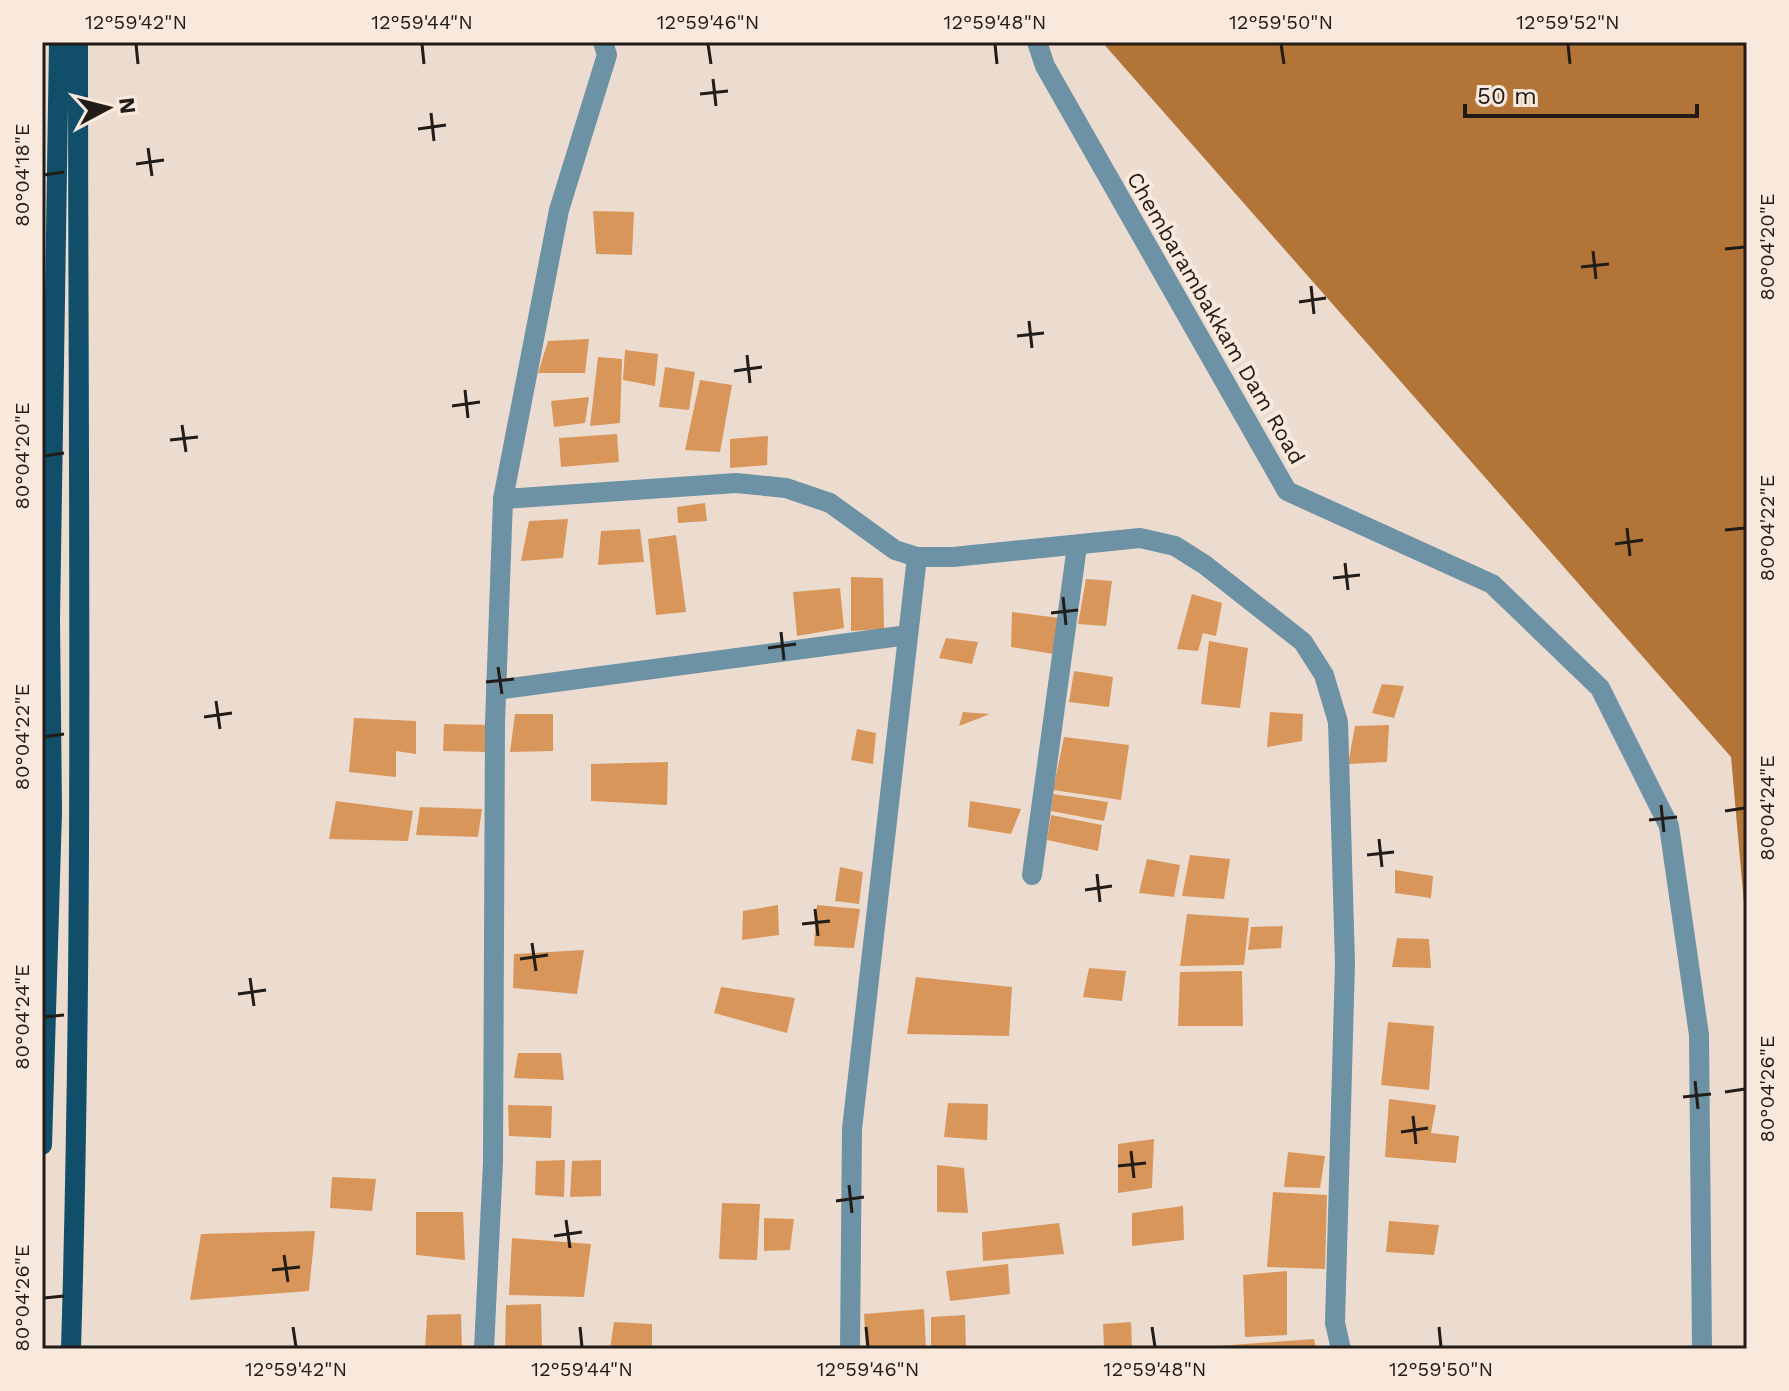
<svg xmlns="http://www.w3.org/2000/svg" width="1789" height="1391" font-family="'Work Sans',sans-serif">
	<rect width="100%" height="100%" fill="#ecdcd0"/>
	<polygon fill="#b37438" points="1102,42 1747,42 1747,938 1731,757"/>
	<g fill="#d9965b">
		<polygon points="593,211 634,212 632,255 596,254"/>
		<polygon points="589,339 585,373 538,373 548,341"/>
		<polygon points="625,350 658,354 655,386 623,380"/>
		<polygon points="598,357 622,359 620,423 590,426"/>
		<polygon points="665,367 695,372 689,410 659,407"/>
		<polygon points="700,380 732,385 720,452 685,450"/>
		<polygon points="589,397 585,423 554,427 551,401"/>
		<polygon points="617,434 619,462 561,467 559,438"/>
		<polygon points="768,436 767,465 730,468 730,439"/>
		<polygon points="705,503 707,521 678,523 677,507"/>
		<polygon points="568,519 563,558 521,561 529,521"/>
		<polygon points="640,529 644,562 598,565 601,531"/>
		<polygon points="676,535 686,612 656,615 648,539"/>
		<polygon points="851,577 883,578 884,629 851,631"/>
		<polygon points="1086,579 1112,581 1106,626 1078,624"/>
		<polygon points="840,588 844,628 797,636 793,592"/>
		<polygon points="1192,594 1222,603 1216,636 1203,633 1198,651 1177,649"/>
		<polygon points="1012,612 1059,618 1053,654 1011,647"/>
		<polygon points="946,638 978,642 972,664 939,658"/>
		<polygon points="1209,641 1248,648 1240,708 1201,704"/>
		<polygon points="1074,671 1113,677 1109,707 1069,702"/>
		<polygon points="1382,684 1404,686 1394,718 1372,713"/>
		<polygon points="963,712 990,714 959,726"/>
		<polygon points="1270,712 1303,714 1302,741 1267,747"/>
		<polygon points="515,714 553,714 553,751 510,752"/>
		<polygon points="354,718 416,721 416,754 396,751 396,777 349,772"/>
		<polygon points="444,724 491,725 487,752 443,751"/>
		<polygon points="1389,725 1387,762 1348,764 1355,726"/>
		<polygon points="857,729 876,733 873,764 851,760"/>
		<polygon points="1064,737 1129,745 1121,800 1053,790"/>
		<polygon points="668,762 667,805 591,801 591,764"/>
		<polygon points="1053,794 1108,802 1104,821 1051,811"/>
		<polygon points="336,801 413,811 408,841 329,839"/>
		<polygon points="970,801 1021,809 1011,834 968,827"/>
		<polygon points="420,807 482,809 478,837 416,835"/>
		<polygon points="1051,815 1102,825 1098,851 1047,840"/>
		<polygon points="1190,855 1230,859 1224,899 1182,896"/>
		<polygon points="1147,859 1180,865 1174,897 1139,893"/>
		<polygon points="840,867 863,872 859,904 835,901"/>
		<polygon points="1395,870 1433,876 1431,898 1395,893"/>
		<polygon points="778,905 779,935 742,940 743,911"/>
		<polygon points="817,905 860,909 854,948 814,946"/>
		<polygon points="1187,914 1249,918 1244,965 1180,966"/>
		<polygon points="1283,926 1281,948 1248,950 1251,927"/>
		<polygon points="1397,938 1429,939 1431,968 1392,967"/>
		<polygon points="584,950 577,994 513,988 514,954"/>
		<polygon points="1089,968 1126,971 1122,1001 1083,997"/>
		<polygon points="1242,971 1243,1026 1178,1026 1180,972"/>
		<polygon points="916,977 1012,987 1009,1036 907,1034"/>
		<polygon points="721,987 795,998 787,1033 714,1013"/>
		<polygon points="1388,1022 1434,1026 1429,1090 1381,1085"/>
		<polygon points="518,1053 561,1053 564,1080 514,1078"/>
		<polygon points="1389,1099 1436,1105 1431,1133 1459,1136 1456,1163 1385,1157"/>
		<polygon points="948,1103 988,1104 987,1140 944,1137"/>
		<polygon points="508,1105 552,1106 551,1138 509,1136"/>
		<polygon points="1154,1139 1152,1188 1118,1193 1118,1144"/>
		<polygon points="1288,1152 1325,1156 1320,1188 1284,1187"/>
		<polygon points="565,1160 564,1197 535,1195 536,1161"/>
		<polygon points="601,1160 601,1196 570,1197 572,1161"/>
		<polygon points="937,1165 964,1168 968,1213 937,1212"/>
		<polygon points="332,1177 376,1179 372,1211 330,1208"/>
		<polygon points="1273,1192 1327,1195 1325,1269 1267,1267"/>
		<polygon points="722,1203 760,1204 757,1260 719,1259"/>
		<polygon points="1183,1206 1184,1240 1132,1246 1132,1213"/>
		<polygon points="416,1212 463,1212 465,1260 416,1255"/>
		<polygon points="764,1218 794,1219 790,1250 764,1251"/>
		<polygon points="1389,1221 1439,1225 1434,1255 1386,1252"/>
		<polygon points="1059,1223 1064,1254 983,1261 982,1232"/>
		<polygon points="315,1231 309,1291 190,1300 201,1234"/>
		<polygon points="512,1238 591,1244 584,1297 509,1295"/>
		<polygon points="1008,1264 1010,1294 950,1301 946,1271"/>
		<polygon points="1287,1271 1287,1335 1245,1337 1243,1275"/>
		<polygon points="541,1304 542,1349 505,1349 506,1305"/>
		<polygon points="924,1309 926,1349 866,1349 864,1314"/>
		<polygon points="461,1314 462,1349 425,1349 427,1315"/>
		<polygon points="965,1315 966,1349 931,1349 931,1317"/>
		<polygon points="614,1322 652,1324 652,1349 610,1349"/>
		<polygon points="1131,1322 1132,1349 1104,1349 1103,1324"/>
		<polygon points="1314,1339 1316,1349 1218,1349 1218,1346"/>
	</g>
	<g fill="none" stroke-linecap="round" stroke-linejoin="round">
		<g stroke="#6d91a5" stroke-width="20">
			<polyline points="603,42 607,55 559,210 503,499 736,483 786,488 830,503 895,550 917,557 953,557 1140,538 1175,546 1205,565 1303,642 1324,675 1338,722 1345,963 1335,1323 1341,1349"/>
			<polyline points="1037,42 1045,66 1287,491 1492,584 1600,688 1669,826 1699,1035 1702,1349"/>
			<polyline points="496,690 908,635"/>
			<polyline points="1032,875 1077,546"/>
			<polyline points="484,1349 493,1162 495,723 503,499"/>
			<polyline points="850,1349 852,1129 917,557"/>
		</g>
		<g stroke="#104e69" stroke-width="20">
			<polyline points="42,1145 52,812 50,619 59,42"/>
			<path d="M71 1349C84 913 78 478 78 42"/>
		</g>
	</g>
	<path fill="none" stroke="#211c17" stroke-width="3" d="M136 44 138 64M422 44 424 64M708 44 711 64M995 44 997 64M1281 44 1284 64M1568 44 1570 64M713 79 716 106M700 94 728 91M431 113 434 141M418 129 446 125M148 148 152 176M136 164 164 160M44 175 64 172M1725 249 1745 247M1593 251 1596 279M1581 267 1609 264M1311 286 1314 314M1299 302 1326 298M1029 321 1032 348M1017 336 1044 333M747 355 750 383M734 371 762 367M465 390 468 418M452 406 480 402M182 425 186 452M170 440 198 437M44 456 64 453M1627 528 1630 556M1725 530 1745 528M1615 544 1643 540M1345 563 1348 590M1333 578 1360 575M1063 597 1066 625M1051 613 1078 610M781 632 784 660M768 648 796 644M498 667 502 694M486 682 514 679M216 701 220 729M204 717 232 713M44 737 64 734M1661 805 1664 832M1725 811 1745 808M1649 820 1677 817M1379 839 1382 867M1367 855 1394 852M1097 874 1100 902M1085 890 1112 886M815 909 818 936M802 924 830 921M532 943 536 971M520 959 548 955M250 978 254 1006M238 994 266 990M44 1017 64 1015M1695 1081 1698 1109M1725 1092 1745 1089M1683 1097 1711 1094M1413 1116 1416 1144M1401 1132 1428 1128M1131 1151 1134 1178M1118 1166 1146 1163M849 1185 852 1213M836 1201 864 1197M566 1220 570 1248M554 1236 582 1232M284 1255 288 1282M272 1270 300 1267M44 1298 64 1296M293 1327 296 1347M580 1327 582 1347M866 1327 868 1347M1152 1327 1155 1347M1439 1327 1441 1347"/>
	<g text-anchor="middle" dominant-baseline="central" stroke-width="8" stroke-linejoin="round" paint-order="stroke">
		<g font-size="22" fill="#211c17" stroke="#f9e9dd">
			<text transform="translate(1216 318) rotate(60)">Chembarambakkam Dam Road</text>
		</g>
	</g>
	<rect width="1789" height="1391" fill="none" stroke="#f9e9dd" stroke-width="88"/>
	<g transform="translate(108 108) rotate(83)" stroke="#f9e9dd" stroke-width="6" paint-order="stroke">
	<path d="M0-6L14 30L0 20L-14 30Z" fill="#211c17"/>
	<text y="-12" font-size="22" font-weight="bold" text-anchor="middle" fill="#211c17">N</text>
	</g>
	<path d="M1465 104v12h232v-12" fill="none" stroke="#211c17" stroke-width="4"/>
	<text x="1477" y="104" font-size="24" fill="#211c17" stroke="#f9e9dd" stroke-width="6" paint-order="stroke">50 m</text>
	<rect x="44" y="44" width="1701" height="1303" fill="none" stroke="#211c17" stroke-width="3"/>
	<g font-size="20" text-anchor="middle" fill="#211c17">
		<text x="136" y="29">12°59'42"N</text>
		<text x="422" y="29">12°59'44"N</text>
		<text x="708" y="29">12°59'46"N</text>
		<text x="995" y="29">12°59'48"N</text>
		<text x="1281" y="29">12°59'50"N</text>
		<text x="1568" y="29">12°59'52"N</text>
		<text transform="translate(22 175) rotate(-90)" y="7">80°04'18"E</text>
		<text transform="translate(1767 247) rotate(-90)" y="7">80°04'20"E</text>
		<text transform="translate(22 456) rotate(-90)" y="7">80°04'20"E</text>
		<text transform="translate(1767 528) rotate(-90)" y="7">80°04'22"E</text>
		<text transform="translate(22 737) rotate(-90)" y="7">80°04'22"E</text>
		<text transform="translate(1767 808) rotate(-90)" y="7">80°04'24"E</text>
		<text transform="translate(22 1017) rotate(-90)" y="7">80°04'24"E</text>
		<text transform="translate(1767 1089) rotate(-90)" y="7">80°04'26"E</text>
		<text transform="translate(22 1298) rotate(-90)" y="7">80°04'26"E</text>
		<text x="296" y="1376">12°59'42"N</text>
		<text x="582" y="1376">12°59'44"N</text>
		<text x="868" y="1376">12°59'46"N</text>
		<text x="1155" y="1376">12°59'48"N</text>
		<text x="1441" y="1376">12°59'50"N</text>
	</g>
</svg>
